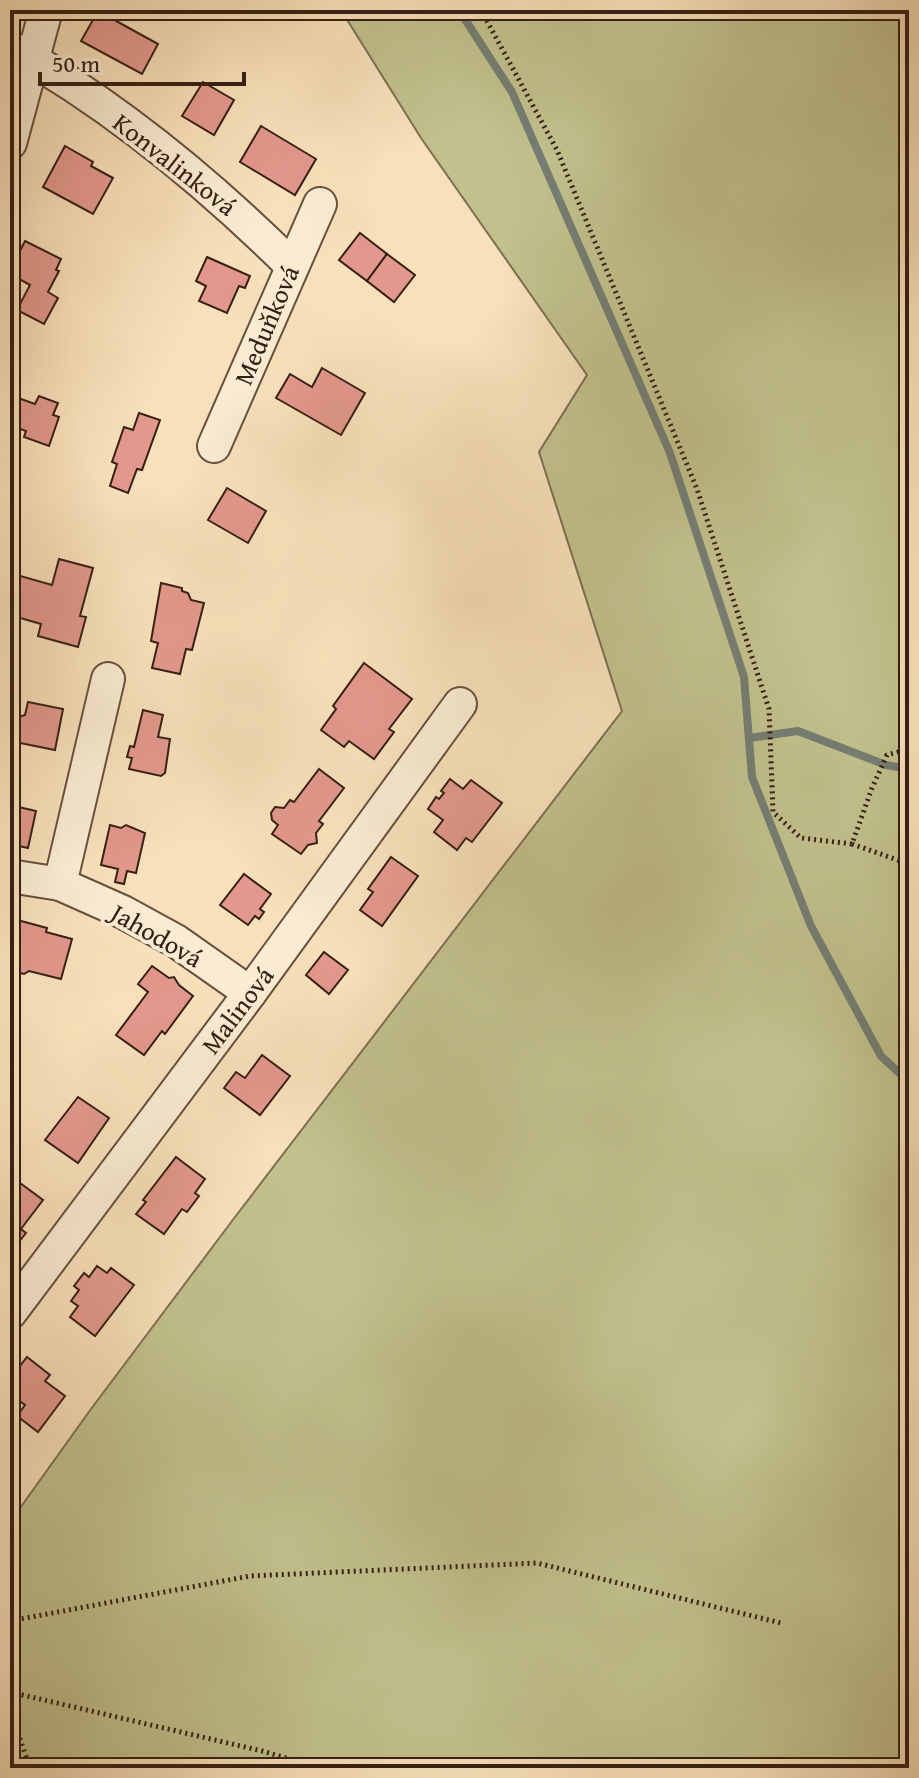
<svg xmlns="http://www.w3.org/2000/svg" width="919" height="1778" font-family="'Gentium Book Plus',serif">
	<rect width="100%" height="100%" fill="#f8e0ba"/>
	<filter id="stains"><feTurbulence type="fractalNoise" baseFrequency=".0025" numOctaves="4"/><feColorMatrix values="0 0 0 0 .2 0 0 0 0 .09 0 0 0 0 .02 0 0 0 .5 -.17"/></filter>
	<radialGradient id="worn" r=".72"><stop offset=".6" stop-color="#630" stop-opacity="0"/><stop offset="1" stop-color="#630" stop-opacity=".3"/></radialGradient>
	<polygon fill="#c1c18d" stroke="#7c7050" stroke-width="2" points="341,10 907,10 905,172 909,183 909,1768 10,1768 10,1522 91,1409 235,1217 622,711 539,452 587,375 421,138"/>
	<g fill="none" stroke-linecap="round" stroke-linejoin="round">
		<g stroke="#747e73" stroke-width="8">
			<polyline points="459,10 512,92 670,453 744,677 752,777 811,926 881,1056 909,1082"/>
			<polyline points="749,738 798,731 886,765 909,769"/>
		</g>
	</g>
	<g fill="#e2988c" stroke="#362014" stroke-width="2">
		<polygon points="98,11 158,44 142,74 81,41"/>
		<polygon points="203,82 234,100 214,135 182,116"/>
		<polygon points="261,126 316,159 295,195 240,162"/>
		<polygon points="65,146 93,162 91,166 113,178 93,214 43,187"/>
		<polygon points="360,233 387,254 367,281 339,260"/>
		<polygon points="25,241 61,259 56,270 59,271 48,292 58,298 44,324 17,310 30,285 10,274 10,270"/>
		<polygon points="387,254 415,275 394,302 367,281"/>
		<polygon points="207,257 250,276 245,288 239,286 227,313 199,301 206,286 196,281"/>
		<polygon points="322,368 365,393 341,435 276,398 290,374 312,387"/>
		<polygon points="10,395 35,404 39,396 58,403 53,415 59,417 49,446 24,437 26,431 10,425"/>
		<polygon points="139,413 160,420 142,470 137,469 128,493 110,486 117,464 112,462 124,427 133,430"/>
		<polygon points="227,488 266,511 248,543 208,520"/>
		<polygon points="59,559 93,568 80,616 86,617 78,647 38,636 41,624 10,615 10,573 52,585"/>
		<polygon points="161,583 182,588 182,591 188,593 191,600 204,603 192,650 186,649 180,674 152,668 158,643 151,641"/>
		<polygon points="364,663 412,699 389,729 394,732 374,759 349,741 344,747 321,730 336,709 333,706"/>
		<polygon points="28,702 63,709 55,750 15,742 18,729 15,724 16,718 25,715"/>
		<polygon points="143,710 163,715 158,737 170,739 165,773 161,776 129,769 132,758 127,757 130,746 134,747"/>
		<polygon points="319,769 344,788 319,821 323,824 316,833 317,843 308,845 301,854 272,834 278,825 272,820 271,813 275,807 284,808 290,800 294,802"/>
		<polygon points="450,779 463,789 471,780 502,803 472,842 466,838 457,850 434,832 443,820 428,809 436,797 439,799 444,793 441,791"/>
		<polygon points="10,805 36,811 28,848 10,844"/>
		<polygon points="110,825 121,828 126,825 145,833 136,873 127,871 124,884 115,882 118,869 101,865"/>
		<polygon points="391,857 418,876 382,926 360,910 373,892 368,889"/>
		<polygon points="244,874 271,894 260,909 264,912 259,919 255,916 248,925 220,905"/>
		<polygon points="10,918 47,928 46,932 72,939 61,979 29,971 24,974 16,972 13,962 10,961"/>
		<polygon points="324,952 348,970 329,994 306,975"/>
		<polygon points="152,966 169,978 174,977 179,985 193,996 165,1034 162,1031 144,1055 116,1035 148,992 138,984"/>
		<polygon points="262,1055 290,1076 260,1115 224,1088 236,1072 245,1078"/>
		<polygon points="78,1097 109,1118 78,1163 45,1140"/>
		<polygon points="176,1157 205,1179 195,1193 199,1196 187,1212 182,1209 164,1234 136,1214 146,1202 143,1200"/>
		<polygon points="16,1180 43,1200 21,1229 26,1233 11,1252 10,1188"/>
		<polygon points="97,1266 107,1273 111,1268 134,1285 95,1336 70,1317 78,1306 71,1301 79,1290 74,1286 84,1273 89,1277"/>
		<polygon points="27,1357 50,1375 45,1381 65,1396 38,1432 17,1416 25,1405 10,1394 10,1379"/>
	</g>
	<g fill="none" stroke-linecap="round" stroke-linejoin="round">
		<defs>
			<g id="minor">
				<path d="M10 47C114 105 207 182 291 265"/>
				<polyline points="10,143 46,10"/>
				<polyline points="214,446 320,204"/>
				<polyline points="10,876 60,884 108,679"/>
				<polyline points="60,884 123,912 176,941 250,993"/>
				<polyline points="10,1313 250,993 460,704"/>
			</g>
		</defs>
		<use href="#minor" stroke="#66503e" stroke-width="36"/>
		<g stroke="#362014" stroke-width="5" stroke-dasharray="2 4" stroke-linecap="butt">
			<polyline points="481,10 557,150 697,489 769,709 773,812 801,838 852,844 872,788 887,755 909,749"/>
			<polyline points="852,844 909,864"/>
			<polyline points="10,1621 250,1576 537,1563 781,1623"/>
			<polyline points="10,1692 262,1751 320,1768"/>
			<polyline points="10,1710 30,1768"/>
		</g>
		<use href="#minor" stroke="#faebd2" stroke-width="32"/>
	</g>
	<g text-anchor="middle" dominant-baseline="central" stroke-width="8" stroke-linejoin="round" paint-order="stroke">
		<g font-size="26" fill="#362014" stroke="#faebd2">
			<text transform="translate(175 164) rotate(38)">Konvalinková</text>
			<text transform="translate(266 325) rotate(-67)">Meduňková</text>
			<text transform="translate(157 935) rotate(30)">Jahodová</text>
			<text transform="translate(237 1010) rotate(-53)">Malinová</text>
		</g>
	</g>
	<rect width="919" height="1778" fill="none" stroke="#f8e0ba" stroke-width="40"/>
	<rect x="12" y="12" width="895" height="1754" fill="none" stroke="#362014" stroke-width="4"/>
	<rect x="20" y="20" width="879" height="1738" fill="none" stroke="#362014" stroke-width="2"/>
	<path d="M40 72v12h204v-12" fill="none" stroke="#362014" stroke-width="4"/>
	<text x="52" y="72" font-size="24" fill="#362014" stroke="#faebd2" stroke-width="6" paint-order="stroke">50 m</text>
	<rect width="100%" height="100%" filter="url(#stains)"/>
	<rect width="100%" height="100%" fill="url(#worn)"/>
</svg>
